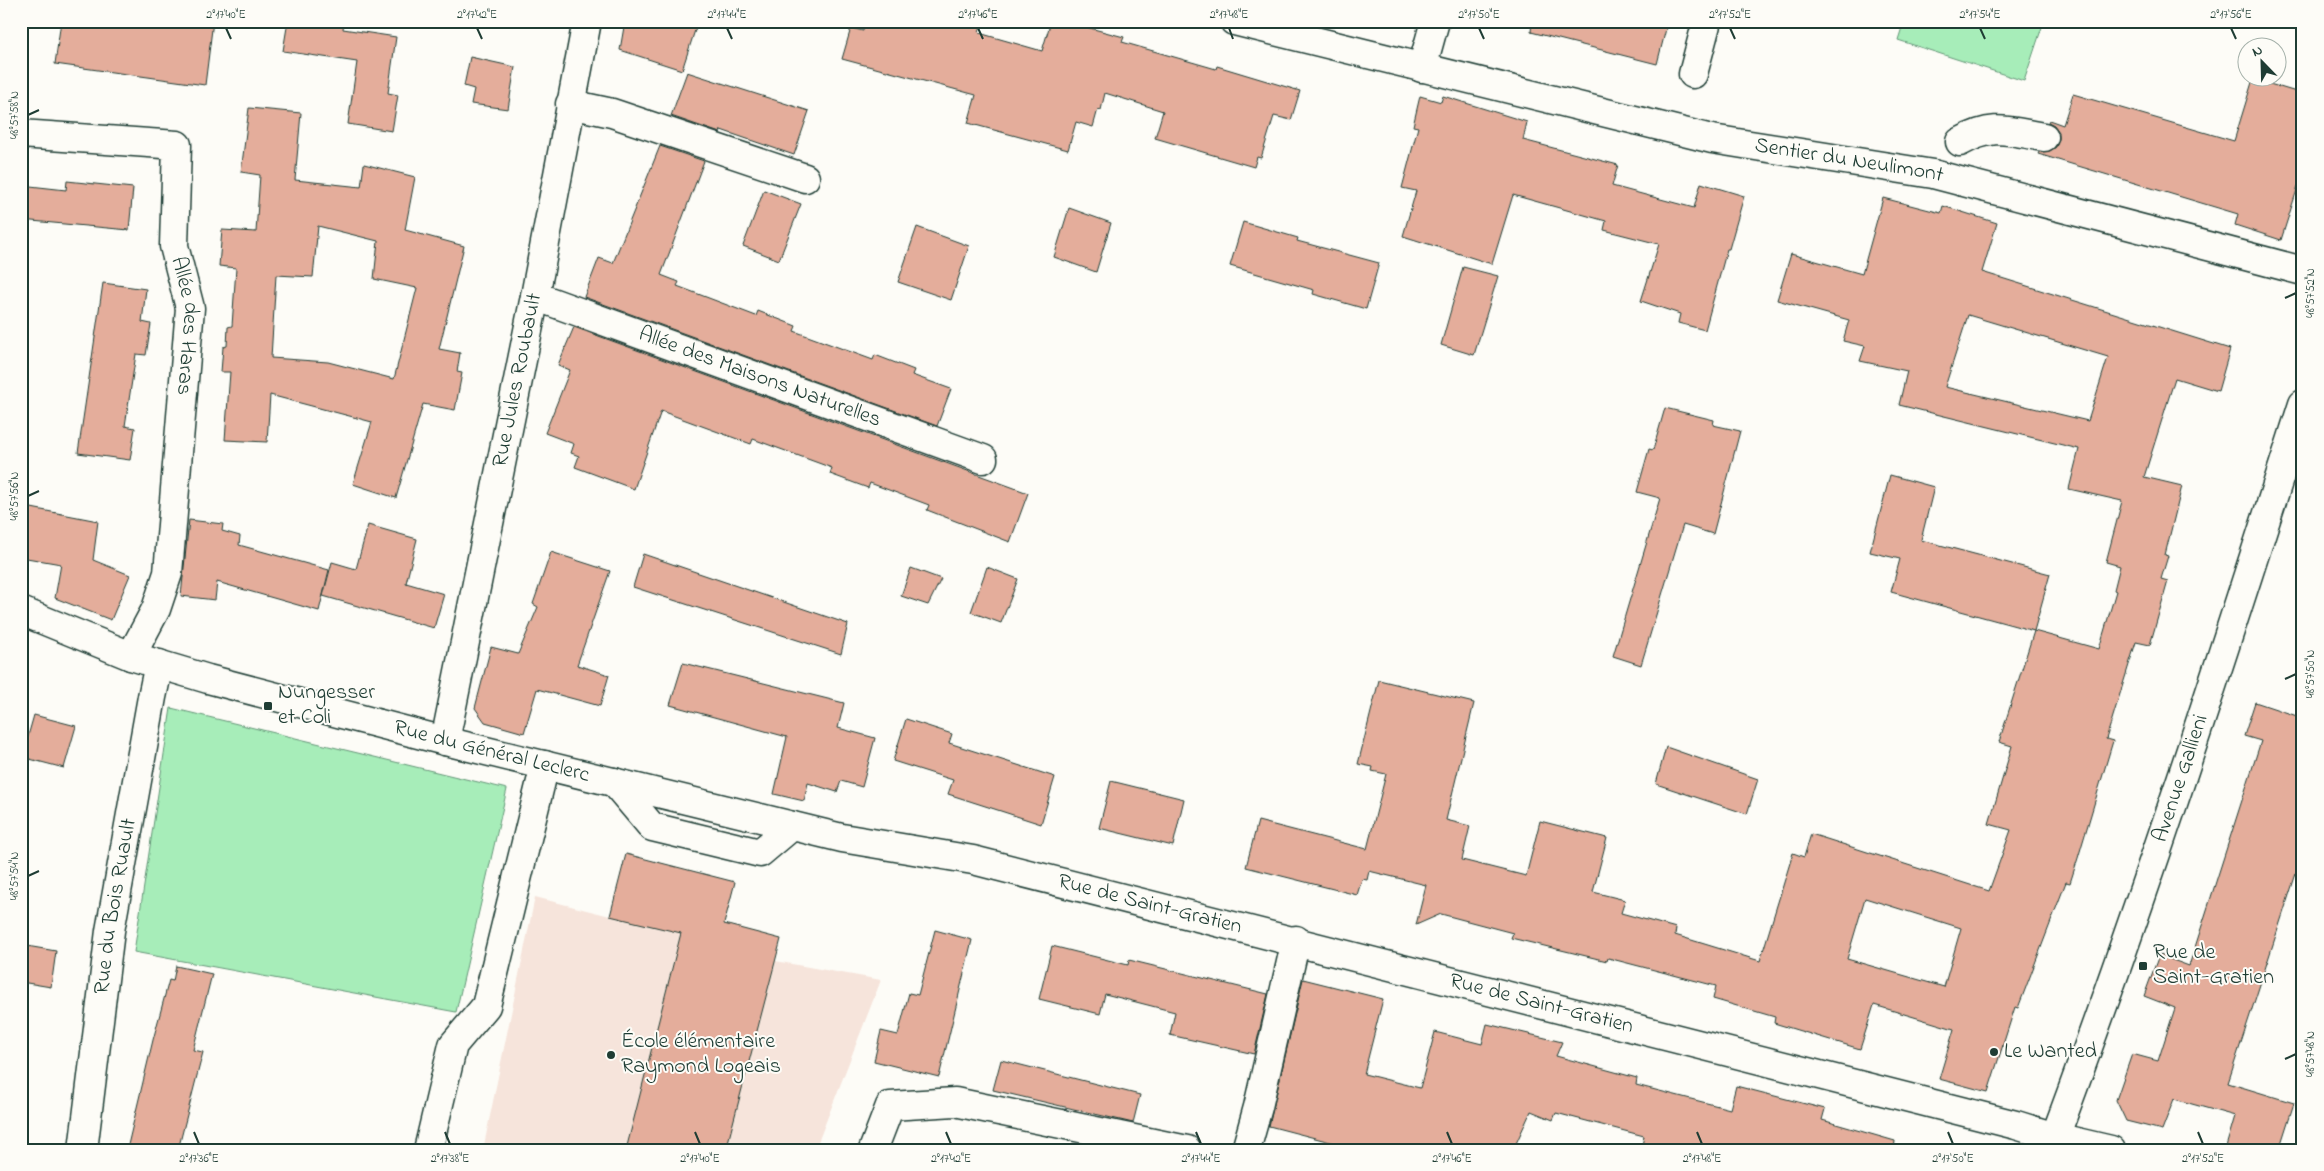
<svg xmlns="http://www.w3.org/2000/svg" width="2324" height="1171" font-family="'Indie Flower',sans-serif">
	<rect width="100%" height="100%" fill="#fdfcf7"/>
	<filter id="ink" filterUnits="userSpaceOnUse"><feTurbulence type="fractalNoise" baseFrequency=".02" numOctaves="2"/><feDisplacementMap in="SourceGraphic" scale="10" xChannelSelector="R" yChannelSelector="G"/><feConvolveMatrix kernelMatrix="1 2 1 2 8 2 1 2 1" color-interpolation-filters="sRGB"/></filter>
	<g filter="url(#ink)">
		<polygon fill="#f6e4db" points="626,854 735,882 724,924 775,961 881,980 815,1150 483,1150 535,897 610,916"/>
		<g fill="#a7edb9" stroke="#639576">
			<polygon points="1904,21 2044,21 2024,81 1898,40"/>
			<polygon points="171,708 507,789 456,1012 134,952"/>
		</g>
		<g fill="#e4ad9b" stroke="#1f3d34" fill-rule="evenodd">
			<polygon points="61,21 213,21 205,85 55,64"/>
			<polygon points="288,21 344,21 343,29 396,37 388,93 398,95 392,131 348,124 357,62 283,51"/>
			<polygon points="625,21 698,21 682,70 620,50"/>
			<polygon points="864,21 982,21 979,33 1042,51 1051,21 1063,21 1124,37 1122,42 1216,69 1217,66 1300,91 1291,120 1274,116 1261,158 1257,157 1254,167 1155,138 1163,111 1105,93 1101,110 1098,109 1093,127 1076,122 1068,150 968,123 976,95 842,59 851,28 863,31"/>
			<polygon points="1532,21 1668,21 1657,64 1531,32"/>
			<polygon points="470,57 515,67 508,109 471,104 474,89 464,86"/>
			<polygon points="687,72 809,111 794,155 721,130 720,133 671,116"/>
			<polygon points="2253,79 2303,94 2303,171 2281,240 2235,225 2238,214 2038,154 2039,152 2050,151 2056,147 2059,139 2059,132 2054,125 2048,122 2049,120 2063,125 2073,94 2234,141"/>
			<polygon points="1420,96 1441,102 1443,96 1527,122 1523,140 1618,165 1612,186 1694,208 1701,183 1744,196 1729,249 1727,249 1705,330 1678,323 1680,314 1641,301 1659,244 1604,230 1606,221 1513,195 1492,264 1403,236 1416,191 1402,188 1418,127 1413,126"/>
			<path d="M249 108 301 113 295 180 361 187 364 164 415 177 405 230 464 246 439 349 460 353 457 372 462 373 455 410 423 404 396 498 353 484 372 422 270 395 267 442 225 440 230 372H221L223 347 227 346 228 327 232 326 236 268 219 266 222 230 256 232 260 175 241 172ZM318 226 378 241 374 279 417 288 394 379 328 362 271 358 276 275 313 277Z"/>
			<polygon points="660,146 704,161 661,275 679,282 677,286 756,316 758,311 796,326 794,331 873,360 875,355 914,370 912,375 951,389 937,426 584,297 599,258 613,263"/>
			<polygon points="67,181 133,188 129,230 21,220 21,185 66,190"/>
			<polygon points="764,190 801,204 779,260 743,246"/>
			<path d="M1883 198 1941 213 1943 206 1997 223 1982 272 2230 349 2218 391 2175 378 2144 477 2182 486 2165 555 2168 556 2161 579 2168 581 2150 645 2136 642 2106 739 2113 741 2078 858 2070 883 2066 882 2018 1008 2015 1007 1988 1092 1939 1079 1954 1029 1874 1005 1860 1049 1774 1023 1775 1017 1713 999 1716 986 1608 958 1607 961 1511 938 1513 933 1441 914 1416 925 1426 885 1369 871 1367 880 1362 879 1357 895 1246 867 1258 821 1367 849 1386 774 1372 771 1373 767 1358 764 1379 680 1474 703 1446 820 1470 826 1462 860 1526 876 1540 821 1607 838 1593 892 1625 900 1621 913 1676 928 1675 935 1760 961 1793 853 1804 857 1811 834 1989 891 2011 830 1989 824 2012 746 1999 742 2034 631 2099 649 2116 591 2114 590 2120 566 2106 562 2122 501 2069 489 2079 449 1899 405 1907 371 1860 361 1865 346 1843 341 1849 320 1777 300 1791 254 1862 274ZM1968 315 2108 357 2088 421 1945 387ZM1865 898 1961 928 1944 987 1847 959Z"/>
			<polygon points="1069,208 1111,223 1096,272 1054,257"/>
			<polygon points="1243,222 1298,238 1297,241 1379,263 1366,309 1313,294 1314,290 1230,266"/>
			<polygon points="917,227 969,246 951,300 898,282"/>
			<polygon points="1463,267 1498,276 1474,355 1441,345"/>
			<polygon points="103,283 146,289 142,322 151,324 146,355 136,354 125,426 135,428 130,460 78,453"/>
			<polygon points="574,327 1028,493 1010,542 927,510 929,505 870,483 868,488 830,474 832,468 753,439 751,444 661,411 634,489 575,467 579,456 571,453 574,444 545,433 570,370 558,365"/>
			<polygon points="1665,408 1714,420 1713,425 1740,431 1713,534 1683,525 1641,665 1613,656 1660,498 1637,492 1649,449 1653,450"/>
			<polygon points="1890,475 1934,487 1921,540 2050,574 2034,631 1891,592 1900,559 1870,552"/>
			<polygon points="21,506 98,521 93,560 130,575 111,620 55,598 61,564 21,557"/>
			<polygon points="189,520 223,524 222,531 240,536 239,545 329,570 319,611 217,582 215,600 181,596"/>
			<polygon points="368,525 417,539 406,583 444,594 434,628 323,596 332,562 356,569"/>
			<polygon points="551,552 610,571 577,665 609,675 600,706 537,689 524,733 485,722 475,708 491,647 518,654 538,607 533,604"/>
			<polygon points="643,554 848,624 841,654 633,587"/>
			<polygon points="987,567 1018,579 1001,623 971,612"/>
			<polygon points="911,568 941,579 928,605 901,596"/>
			<polygon points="683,663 844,703 838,728 875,738 862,787 841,781 837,792 808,783 804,801 774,794 787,737 670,705"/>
			<polygon points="2255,702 2303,718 2303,852 2228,1083 2294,1103 2279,1150 2225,1150 2235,1116 2174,1099 2162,1130 2126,1121 2116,1100 2132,1054 2158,1061 2175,1008 2144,996 2159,955 2189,966 2261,741 2244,736"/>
			<polygon points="34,715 76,726 64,768 22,757"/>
			<polygon points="906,719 952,734 949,743 1055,777 1041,824 948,794 953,780 893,761"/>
			<polygon points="1666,747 1758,779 1747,814 1656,784"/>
			<polygon points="1111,781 1184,799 1173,846 1099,828"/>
			<polygon points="626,854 735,882 724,924 781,939 726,1150 626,1150 681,933 610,916"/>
			<polygon points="935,930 972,940 939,1077 874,1061 881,1031 898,1035 909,993 918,995"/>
			<polygon points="21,945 56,951 51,987 21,982"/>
			<polygon points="1052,946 1128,965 1129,960 1268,994 1254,1054 1170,1035 1175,1012 1105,994 1100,1014 1039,999"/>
			<polygon points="176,966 212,974 193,1050 203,1052 178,1150 148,1150 128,1145 153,1040 169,980 173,981"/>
			<polygon points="1303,979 1383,999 1364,1074 1420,1088 1435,1032 1482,1044 1487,1024 1562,1042 1556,1056 1637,1078 1636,1085 1730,1109 1736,1086 1825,1109 1822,1120 1895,1141 1894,1150 1641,1150 1644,1136 1556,1113 1553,1120 1531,1111 1513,1150 1361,1150 1269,1126"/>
			<polygon points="1001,1060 1140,1095 1133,1123 993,1090"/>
		</g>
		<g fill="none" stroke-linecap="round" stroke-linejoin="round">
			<defs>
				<g id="minor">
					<path id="s1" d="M1234 21 1712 139 1933 174 2303 271"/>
					<polyline points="1422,68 1435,21"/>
					<polyline points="1693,74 1707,21"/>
					<polyline points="570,104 612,113 805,178"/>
					<path id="s2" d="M21 134 177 145 174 246 190 308 168 573 156 609 131 656"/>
					<path d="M1960 142C1994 123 2008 131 2044 137"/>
					<path id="s3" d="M535 296 983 459"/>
					<path id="s4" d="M21 611 131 656 208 679 445 741 842 838 973 860 2016 1125 2055 1137 2111 1150"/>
					<path id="s5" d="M445 741 535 296 587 21"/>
					<polyline points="614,782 652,827 760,853 792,826"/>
					<path id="s6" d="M83 1150 110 931 152 697 159 664"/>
					<polyline points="428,1150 453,1045 486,1006 545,765"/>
					<polyline points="873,1150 890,1106 955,1102 1187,1150"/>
					<polyline points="1246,1150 1258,1107 1296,940"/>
				</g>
				<g id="major">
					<path id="s7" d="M2050 1150C2143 904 2223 654 2303 404"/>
				</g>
			</defs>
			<use href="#minor" stroke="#1f3d34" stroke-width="31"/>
			<use href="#major" stroke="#1f3d34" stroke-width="31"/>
			<polyline stroke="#1f3d34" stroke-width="3" stroke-dasharray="5 4" stroke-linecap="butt" points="1876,21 1900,27"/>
			<use href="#minor" stroke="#fdfcf7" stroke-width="28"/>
			<use href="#major" stroke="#fdfcf7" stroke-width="28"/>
		</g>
	</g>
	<path fill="none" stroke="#1f3d34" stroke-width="2" d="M226 28 231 39M477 28 482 39M727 28 732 39M978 28 983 39M1229 28 1233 39M1479 28 1484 39M1730 28 1735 39M1980 28 1985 39M2231 28 2236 39M28 115 39 110M2285 298 2296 293M28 496 39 491M2285 679 2296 674M28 876 39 871M2285 1059 2296 1054M194 1132 199 1144M445 1132 450 1144M695 1132 700 1144M946 1132 951 1144M1196 1132 1201 1144M1447 1132 1452 1144M1697 1132 1702 1144M1948 1132 1953 1144M2198 1132 2203 1144"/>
	<g fill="#1f3d34" stroke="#fdfcf7" stroke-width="2">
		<rect x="263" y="701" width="10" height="10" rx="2.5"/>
		<rect x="2138" y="961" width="10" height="10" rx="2.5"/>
		<circle cx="1994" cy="1052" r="5"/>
		<circle cx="611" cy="1055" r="5"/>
	</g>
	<g text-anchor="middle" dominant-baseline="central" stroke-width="4" stroke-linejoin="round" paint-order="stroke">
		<g font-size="22" fill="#1f3d34" stroke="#fdfcf7">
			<text stroke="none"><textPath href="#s1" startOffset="631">Sentier du Neulimont</textPath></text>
			<text stroke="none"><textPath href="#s2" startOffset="339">Allée des Haras</textPath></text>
			<text stroke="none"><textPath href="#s3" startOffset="239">Allée des Maisons Naturelles</textPath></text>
			<text stroke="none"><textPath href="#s5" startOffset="368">Rue Jules Roubault</textPath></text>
			<text stroke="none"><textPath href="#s4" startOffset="492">Rue du Général Leclerc</textPath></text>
			<text stroke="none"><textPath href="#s7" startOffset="394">Avenue Gallieni</textPath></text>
			<text stroke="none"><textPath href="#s4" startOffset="1168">Rue de Saint-Gratien</textPath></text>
			<text stroke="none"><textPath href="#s6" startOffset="246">Rue du Bois Ruault</textPath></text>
			<text stroke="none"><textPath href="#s4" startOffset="1572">Rue de Saint-Gratien</textPath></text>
		</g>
		<g font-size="22" fill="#1f3d34" stroke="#fdfcf7" text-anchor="start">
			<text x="278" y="693">Nungesser<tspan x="278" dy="25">et Coli</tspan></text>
			<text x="2153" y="953">Rue de<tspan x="2153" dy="25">Saint-Gratien</tspan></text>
			<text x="621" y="1042">École élémentaire<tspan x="621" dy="25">Raymond Logeais</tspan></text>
			<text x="2004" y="1052">Le Wanted</text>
		</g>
	</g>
	<rect width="2324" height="1171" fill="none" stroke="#fdfcf7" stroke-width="55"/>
	<g transform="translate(2262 62) rotate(337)"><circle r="24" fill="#fdfcf7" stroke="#a4b0a9"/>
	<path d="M0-4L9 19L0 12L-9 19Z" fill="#1f3d34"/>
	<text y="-8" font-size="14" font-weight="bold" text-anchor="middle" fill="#1f3d34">N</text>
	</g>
	<rect x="28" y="28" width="2268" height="1116" fill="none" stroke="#1f3d34" stroke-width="2"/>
	<g font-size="12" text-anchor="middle" fill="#1f3d34">
		<text x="226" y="18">2°17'40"E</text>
		<text x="477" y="18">2°17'42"E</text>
		<text x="727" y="18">2°17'44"E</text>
		<text x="978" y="18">2°17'46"E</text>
		<text x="1229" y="18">2°17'48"E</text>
		<text x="1479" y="18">2°17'50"E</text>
		<text x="1730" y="18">2°17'52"E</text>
		<text x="1980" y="18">2°17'54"E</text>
		<text x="2231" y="18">2°17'56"E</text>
		<text transform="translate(14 115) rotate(-90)" y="4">48°57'58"N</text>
		<text transform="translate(2310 293) rotate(-90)" y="4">48°57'52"N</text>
		<text transform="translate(14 496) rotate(-90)" y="4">48°57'56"N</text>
		<text transform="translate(2310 674) rotate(-90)" y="4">48°57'50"N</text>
		<text transform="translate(14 876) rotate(-90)" y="4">48°57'54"N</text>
		<text transform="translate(2310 1054) rotate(-90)" y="4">48°57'48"N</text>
		<text x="199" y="1162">2°17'36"E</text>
		<text x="450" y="1162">2°17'38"E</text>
		<text x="700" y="1162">2°17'40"E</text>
		<text x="951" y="1162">2°17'42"E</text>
		<text x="1201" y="1162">2°17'44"E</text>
		<text x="1452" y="1162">2°17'46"E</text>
		<text x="1702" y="1162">2°17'48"E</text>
		<text x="1953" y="1162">2°17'50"E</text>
		<text x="2203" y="1162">2°17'52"E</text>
	</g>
</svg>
